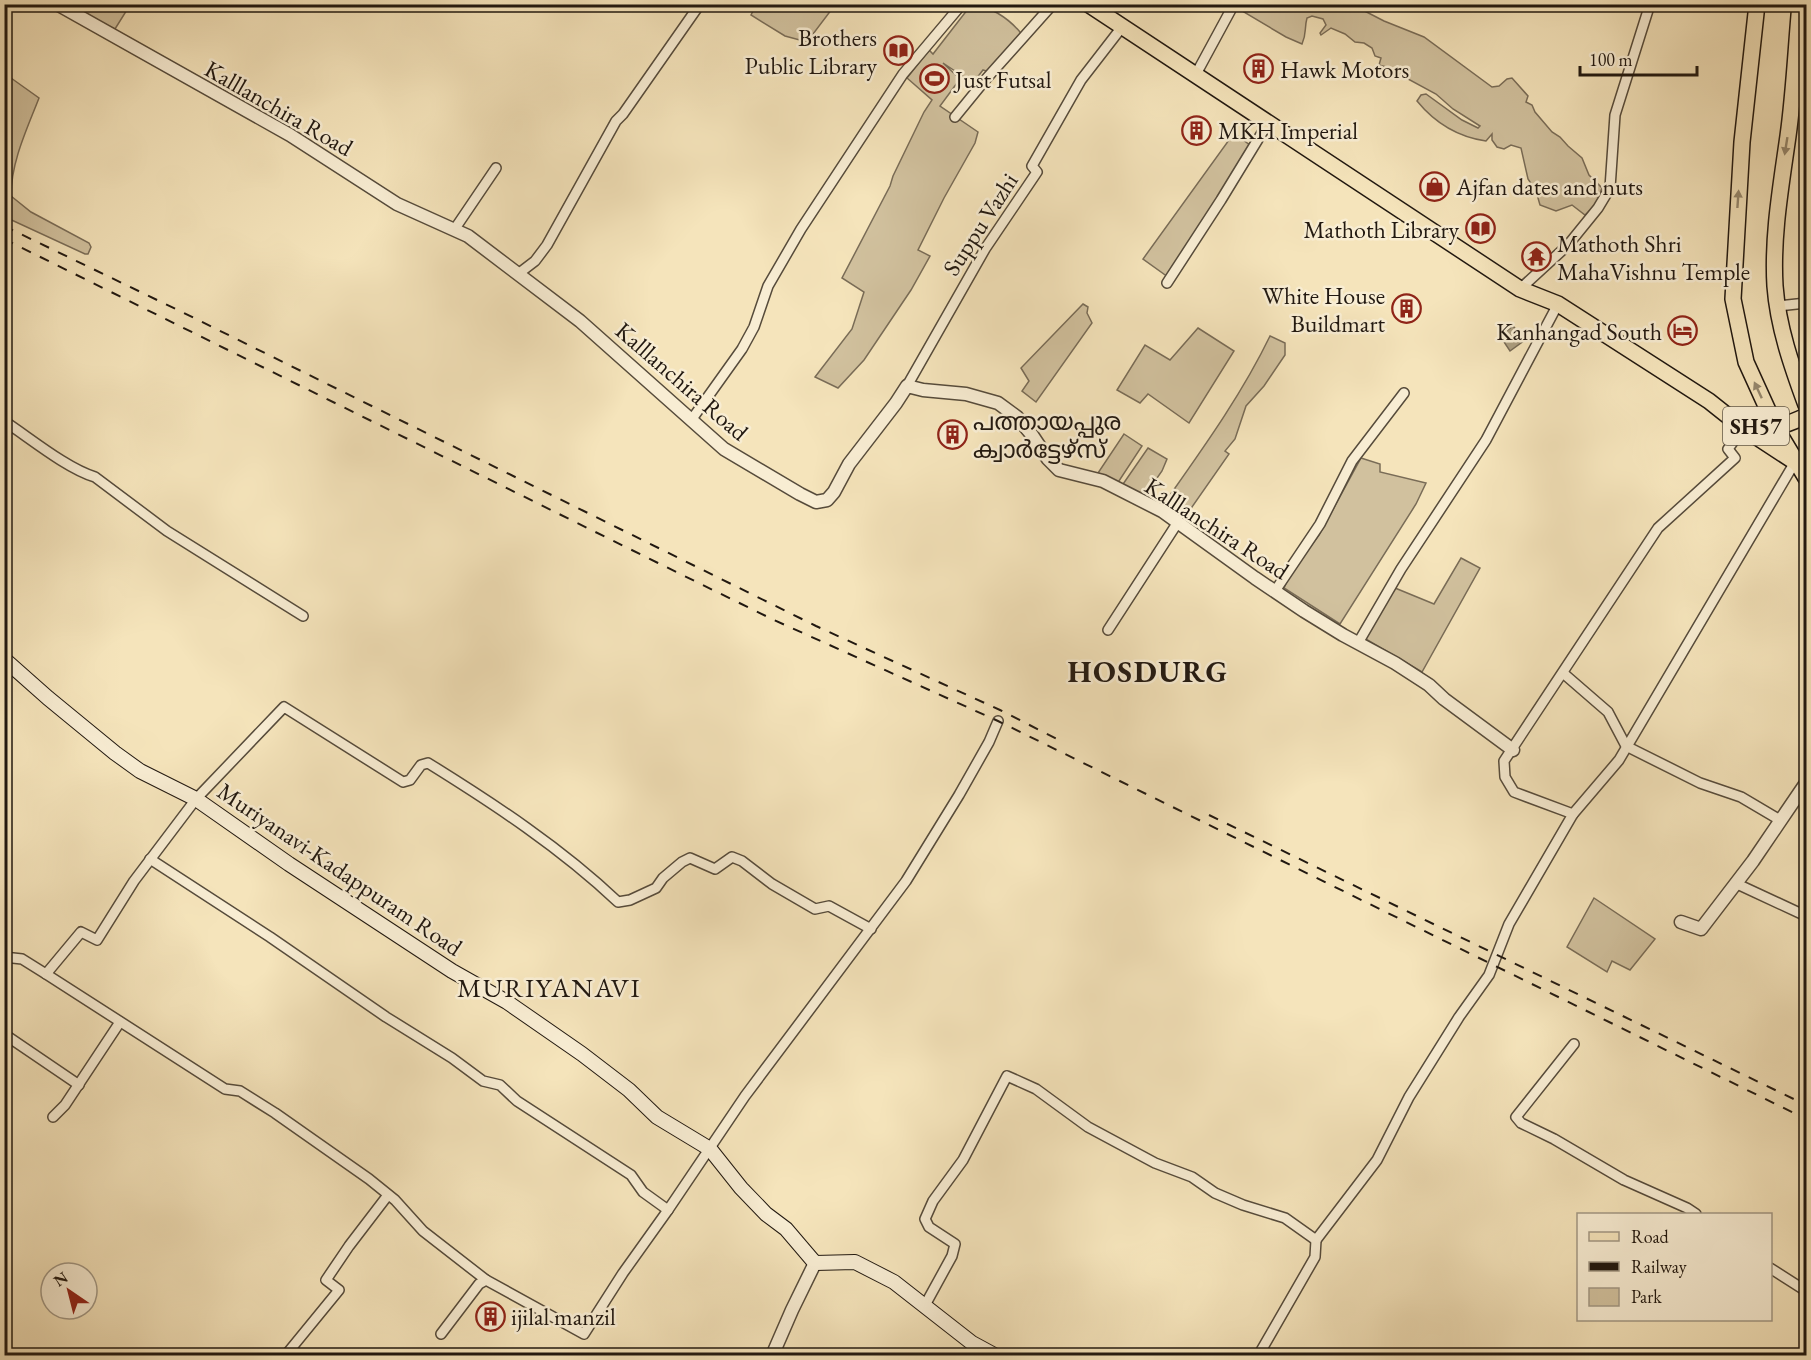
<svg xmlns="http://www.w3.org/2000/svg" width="1811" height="1360" font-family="'EB Garamond','Noto Sans Malayalam',serif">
	<rect width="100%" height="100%" fill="#f5e4bb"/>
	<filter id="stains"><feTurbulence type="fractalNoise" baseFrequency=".00333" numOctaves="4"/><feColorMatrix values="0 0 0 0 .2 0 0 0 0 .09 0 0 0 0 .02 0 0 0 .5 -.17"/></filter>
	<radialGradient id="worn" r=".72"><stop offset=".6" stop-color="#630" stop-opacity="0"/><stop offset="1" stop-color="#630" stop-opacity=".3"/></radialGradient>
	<g fill="#d1c19e" stroke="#796c57" stroke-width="1.5">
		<path d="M1238 4 1353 5 1384 21 1424 37 1492 87 1499 86 1507 79 1512 78 1528 96 1526 102 1532 105 1535 112 1552 132 1560 137 1568 146 1582 158 1589 175 1602 188 1595 206 1585 215 1572 205 1556 211 1540 205 1536 191 1528 179 1521 148 1511 145 1504 149 1497 147 1492 140V134L1486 141C1458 137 1435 123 1417 101L1421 95 1426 94 1462 120 1478 128 1480 126 1453 109 1436 94 1386 67 1379 65 1381 58 1375 56 1372 48 1364 43 1355 42 1345 34 1331 28 1321 35 1320 33 1326 25 1323 19 1312 16 1307 18C1304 29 1307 33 1302 44L1286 37 1237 8Z"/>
		<polygon points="64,5 130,5 115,29"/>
		<polygon points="756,5 756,4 835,5 807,42 785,36 751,15"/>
		<path d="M971 5C989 5 1008 18 1020 32L1021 37 989 72 983 70 973 83 943 63 960 79 940 106 978 132 975 143 944 198 918 250 930 256 911 290 864 360 838 388 815 377 852 329 864 292 842 278 890 186 893 176 924 112 932 100 907 78 929 50 933 54Z"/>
		<path d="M4 73 39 98C27 129 11 162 11 196L31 212 89 243 91 247 88 254H85L5 217Z"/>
		<polygon points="1234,133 1251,146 1168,277 1143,259"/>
		<polygon points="1083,304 1088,307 1087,313 1092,323 1036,402 1022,391 1029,381 1021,368"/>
		<polygon points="1198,328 1234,351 1189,423 1148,394 1140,403 1117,390 1145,345 1170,360"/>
		<path d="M1270 336 1285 343V355L1264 386 1246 406 1235 439 1225 451 1229 454 1185 517 1163 505C1201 451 1241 396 1270 336Z"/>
		<polygon points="1124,434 1142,446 1117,484 1098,473"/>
		<polygon points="1148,448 1167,459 1162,471 1143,498 1121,487"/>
		<polygon points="1361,458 1380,464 1380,472 1426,483 1416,504 1340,624 1284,588 1290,574 1319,535"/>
		<polygon points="1461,558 1480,568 1422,672 1364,638 1395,588 1434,604"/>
		<polygon points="1594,898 1655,939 1630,970 1612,961 1607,972 1567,947"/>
	</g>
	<polygon fill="#ad9f81" stroke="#756954" stroke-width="1.5" points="1513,326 1525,340 1510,351 1500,336"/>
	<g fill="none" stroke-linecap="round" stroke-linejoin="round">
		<defs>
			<g id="minor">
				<polyline points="1195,76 1234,4"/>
				<polyline points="955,117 986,79 1053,4"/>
				<polyline points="454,230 496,168"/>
				<polyline points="518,274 535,261 547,245 616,121 623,114 700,4"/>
				<polyline points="1167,283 1221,200 1268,123"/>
				<polyline points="1520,289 1568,245 1598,208 1610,188 1615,115 1650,4"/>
				<polyline points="1778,306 1806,303"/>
				<polyline points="907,386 985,249 1037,172 1032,166 1081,80 1122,27"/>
				<polyline points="692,419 742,349 754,327 768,286 801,229 903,74 962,4"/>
				<path d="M4 421C30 438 66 468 95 477L167 531 303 616"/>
				<polyline points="1275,591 1320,524 1352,461 1404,393"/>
				<polyline points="1108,630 1178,522"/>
				<polyline points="1358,643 1401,569 1486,440 1558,304"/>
				<polyline points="1563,673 1608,712 1626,746 1700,783 1741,797 1780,820"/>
				<polyline points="1573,814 1619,760 1795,462"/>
				<polyline points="150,859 270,937 386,1017 452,1058 483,1081 500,1085 517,1101 631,1175 643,1192 668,1210 745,1096 906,881 959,795 989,742 998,721"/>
				<polyline points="1735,883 1806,916"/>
				<polyline points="4,957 22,959 46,974 225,1089 240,1091 275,1113 369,1179 395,1200 423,1231 486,1280"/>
				<path d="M46 974 81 932 97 940 134 881 196 799 284 707 403 782 410 780 421 765 428 763C494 804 561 848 618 902L630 900 656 888 663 878 682 862 690 858 715 869 732 857 742 861 772 884 815 909 829 906 871 929"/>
				<polyline points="4,1034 79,1085"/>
				<polyline points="1574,1044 1516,1117 1521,1123 1554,1139 1624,1180 1687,1208 1696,1214"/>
				<polyline points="53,1117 65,1105 120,1022"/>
				<polyline points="1770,1268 1806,1291"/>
				<polyline points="924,1307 952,1256 955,1244 929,1227 925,1219 933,1201 963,1160 1007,1076 1036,1089 1088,1127 1155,1163 1192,1177 1215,1193 1243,1205 1285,1218 1316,1240 1377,1160 1409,1097 1459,1017 1489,975 1509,924 1573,814 1514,792 1505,777 1504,761 1658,528 1735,458 1728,449 1743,428"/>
				<polyline points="441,1334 479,1284 486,1280 584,1334 623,1273 668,1210"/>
				<polyline points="285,1356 339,1290 326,1280 349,1246 388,1195"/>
				<polyline points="1258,1356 1315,1257 1316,1240"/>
			</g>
			<g id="tertiary">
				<polyline points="57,4 290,135 397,204 468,236 580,321 724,449 800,494 816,502 827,500 834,492 849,464 896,403 907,386 923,390 966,394 998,403 1017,417 1032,435 1048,459 1059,470 1103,481 1162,511 1255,578 1304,611 1343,635 1395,663 1429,685 1444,699 1513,750"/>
				<polyline points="1681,922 1701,929 1753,861 1806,783"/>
				<polyline points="772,1356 792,1310 815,1263"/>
			</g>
			<polyline id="secondary" points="4,659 48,698 115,753 140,771 196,799 289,864 452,971 507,1002 582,1054 629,1090 657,1117 710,1149 741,1188 766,1214 786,1229 815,1263 855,1262 894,1282 972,1343 996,1356"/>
			<g id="primary">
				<polyline points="1088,4 1520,289 1558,304 1709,401 1743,428 1795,462"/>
				<path d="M1744 422C1772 432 1781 427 1806 416"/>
			</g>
			<g id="trunk">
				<polyline points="1757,4 1742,142 1733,299 1746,362 1776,428 1806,478"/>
				<path d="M1800 4C1796 48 1794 93 1788 136 1781 186 1772 236 1775 286 1778 327 1792 367 1806 405"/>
			</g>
		</defs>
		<use href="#minor" stroke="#564b3b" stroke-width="12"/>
		<use href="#tertiary" stroke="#564b3b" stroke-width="15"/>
		<use href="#secondary" stroke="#211810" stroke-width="16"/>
		<use href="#primary" stroke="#211810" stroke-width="18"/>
		<use href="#trunk" stroke="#211810" stroke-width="18"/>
		<use href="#minor" stroke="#f8edd3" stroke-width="9"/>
		<use href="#tertiary" stroke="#f8edd3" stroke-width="12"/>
		<use href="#secondary" stroke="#f8edd3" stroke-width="14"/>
		<use href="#primary" stroke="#f5e4bb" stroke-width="15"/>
		<use href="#trunk" stroke="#f5e4bb" stroke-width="15"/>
		<g stroke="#211810" stroke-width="2" stroke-dasharray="10 10" stroke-linecap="butt">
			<polyline points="4,226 184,313 816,626 1000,710 1059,740"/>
			<polyline points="4,239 658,563 774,620 998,721 1806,1119"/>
			<polyline points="1209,815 1806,1105"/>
		</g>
	</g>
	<defs><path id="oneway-solid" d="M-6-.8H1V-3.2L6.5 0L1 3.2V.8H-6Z" transform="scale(1.5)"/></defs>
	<g fill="#96886e">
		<use href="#oneway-solid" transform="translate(1786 146) rotate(99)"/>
		<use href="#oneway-solid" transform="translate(1738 199) rotate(-86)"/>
		<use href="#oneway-solid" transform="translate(1758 390) rotate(-115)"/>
	</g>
	<defs>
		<symbol id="library-ring" viewBox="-11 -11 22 22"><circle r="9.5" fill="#f8edd3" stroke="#8f2418" stroke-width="1.5"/><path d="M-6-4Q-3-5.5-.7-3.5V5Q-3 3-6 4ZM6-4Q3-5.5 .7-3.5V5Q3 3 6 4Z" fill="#8f2418"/></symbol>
		<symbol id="building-ring" viewBox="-11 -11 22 22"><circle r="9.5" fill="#f8edd3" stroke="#8f2418" stroke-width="1.5"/><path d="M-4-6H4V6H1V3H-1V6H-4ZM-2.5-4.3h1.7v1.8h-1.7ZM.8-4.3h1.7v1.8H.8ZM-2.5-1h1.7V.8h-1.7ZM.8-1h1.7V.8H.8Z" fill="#8f2418"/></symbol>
		<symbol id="stadium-ring" viewBox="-11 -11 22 22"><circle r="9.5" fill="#f8edd3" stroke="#8f2418" stroke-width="1.5"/><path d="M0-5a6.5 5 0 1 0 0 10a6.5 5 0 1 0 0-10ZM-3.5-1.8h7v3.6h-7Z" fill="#8f2418"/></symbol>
		<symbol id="shop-ring" viewBox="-11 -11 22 22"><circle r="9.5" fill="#f8edd3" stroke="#8f2418" stroke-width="1.5"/><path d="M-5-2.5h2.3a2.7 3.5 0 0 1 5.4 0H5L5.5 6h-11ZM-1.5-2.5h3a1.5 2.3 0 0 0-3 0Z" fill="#8f2418"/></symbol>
		<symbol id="temple-ring" viewBox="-11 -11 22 22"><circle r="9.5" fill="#f8edd3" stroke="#8f2418" stroke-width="1.5"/><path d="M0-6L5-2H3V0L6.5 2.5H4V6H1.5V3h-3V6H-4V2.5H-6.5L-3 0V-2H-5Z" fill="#8f2418"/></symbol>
		<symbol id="hotel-ring" viewBox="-11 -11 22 22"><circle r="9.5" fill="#f8edd3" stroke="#8f2418" stroke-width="1.5"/><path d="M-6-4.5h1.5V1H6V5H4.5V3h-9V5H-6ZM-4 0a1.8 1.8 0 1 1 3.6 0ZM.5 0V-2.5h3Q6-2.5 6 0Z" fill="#8f2418"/></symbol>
	</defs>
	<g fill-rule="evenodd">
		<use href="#library-ring" x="882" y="34" width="33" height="33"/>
		<use href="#building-ring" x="1242" y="52" width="33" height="33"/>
		<use href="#stadium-ring" x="918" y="62" width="33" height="33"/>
		<use href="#building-ring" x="1180" y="114" width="33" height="33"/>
		<use href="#shop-ring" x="1418" y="170" width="33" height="33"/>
		<use href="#library-ring" x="1464" y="212" width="33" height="33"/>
		<use href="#temple-ring" x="1520" y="240" width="33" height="33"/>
		<use href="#building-ring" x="1390" y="292" width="33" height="33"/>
		<use href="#hotel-ring" x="1666" y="314" width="33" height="33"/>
		<use href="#building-ring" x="936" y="418" width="33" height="33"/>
		<use href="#building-ring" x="474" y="1300" width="33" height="33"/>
	</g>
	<g text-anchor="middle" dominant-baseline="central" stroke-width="5" stroke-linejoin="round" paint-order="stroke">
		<rect fill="#f8edd3" stroke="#62584a" stroke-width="1.5" x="1723" y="407" width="66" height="38" rx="4.5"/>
		<g font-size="22" font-weight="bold" fill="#211810">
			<text x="1756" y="426">SH57</text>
		</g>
		<g font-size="24" fill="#211810" stroke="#f8edd3" text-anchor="start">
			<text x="877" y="37" text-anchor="end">Brothers<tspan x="877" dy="28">Public Library</tspan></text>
			<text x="1280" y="69">Hawk Motors</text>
			<text x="955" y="79">Just Futsal</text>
			<text x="1218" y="130">MKH Imperial</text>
			<text x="1456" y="186">Ajfan dates and nuts</text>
			<text x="1459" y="229" text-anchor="end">Mathoth Library</text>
			<text x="1557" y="243">Mathoth Shri<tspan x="1557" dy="28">MahaVishnu Temple</tspan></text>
			<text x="1385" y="295" text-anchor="end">White House<tspan x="1385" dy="28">Buildmart</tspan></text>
			<text x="1662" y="331" text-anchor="end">Kanhangad South</text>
			<text x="973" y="421">പത്തായപ്പുര<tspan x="973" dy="28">ക്വാർട്ടേഴ്സ്</tspan></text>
			<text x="511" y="1316">ijilal manzil</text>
		</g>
		<g font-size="24" fill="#211810" stroke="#f8edd3">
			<text transform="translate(279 108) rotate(30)">Kalllanchira Road</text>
			<text transform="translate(980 224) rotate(-57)">Suppu Vazhi</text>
			<text transform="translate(682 381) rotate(41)">Kalllanchira Road</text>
			<text transform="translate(1217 528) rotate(33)">Kalllanchira Road</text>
			<text transform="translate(340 869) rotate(34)">Muriyanavi-Kadappuram Road</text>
		</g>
		<g font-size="27" letter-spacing="1.5" fill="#211810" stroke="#f8edd3">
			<text x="549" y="987">MURIYANAVI</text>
		</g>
		<g font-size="30" font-weight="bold" letter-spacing="1.5" fill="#211810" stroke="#f8edd3">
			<text x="1148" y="671">HOSDURG</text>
		</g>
	</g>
	<rect width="1811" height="1360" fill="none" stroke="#f5e4bb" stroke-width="24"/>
	<rect x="6" y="6" width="1799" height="1348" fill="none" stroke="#211810" stroke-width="3"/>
	<rect x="12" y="12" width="1787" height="1336" fill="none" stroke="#211810" stroke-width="1.5"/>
	<rect x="1577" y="1213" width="195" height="108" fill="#f8edd3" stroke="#a29885" stroke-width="1.5"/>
	<rect x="1589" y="1232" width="30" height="9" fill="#f5e4bb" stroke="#a29885" stroke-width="1.5"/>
	<text x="1631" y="1243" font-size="18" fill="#211810">Road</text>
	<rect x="1589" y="1262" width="30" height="9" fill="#211810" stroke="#a29885" stroke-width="1.5"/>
	<text x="1631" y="1273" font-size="18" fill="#211810">Railway</text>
	<rect x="1589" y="1288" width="30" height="18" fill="#d1c19e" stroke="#a29885" stroke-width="1.5"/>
	<text x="1631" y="1303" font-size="18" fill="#211810">Park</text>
	<g transform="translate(69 1291) rotate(325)"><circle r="28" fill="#f8edd3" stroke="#a29885" stroke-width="1.5"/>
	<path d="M0-4.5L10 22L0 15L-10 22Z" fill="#8f2418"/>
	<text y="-9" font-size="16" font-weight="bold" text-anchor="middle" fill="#211810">N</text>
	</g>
	<path d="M1580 66v9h117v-9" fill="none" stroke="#211810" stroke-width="3"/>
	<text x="1589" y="66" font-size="18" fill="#211810" stroke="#f8edd3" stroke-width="4.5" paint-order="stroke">100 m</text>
	<rect width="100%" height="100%" filter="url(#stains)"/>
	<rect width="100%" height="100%" fill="url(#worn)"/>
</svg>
